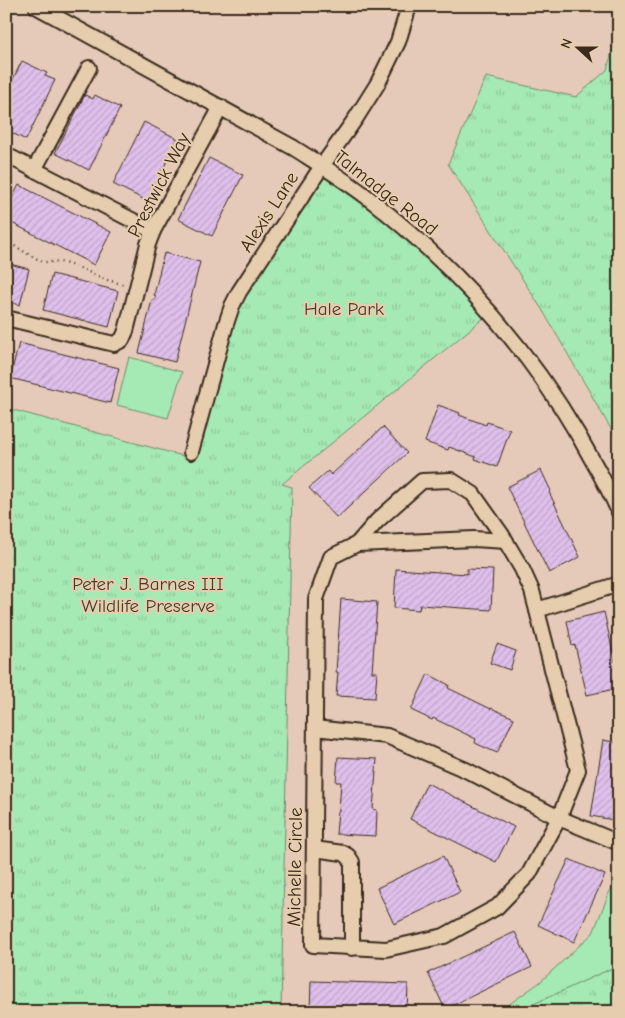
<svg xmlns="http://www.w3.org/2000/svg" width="625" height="1018" font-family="'Comic Neue',sans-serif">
	<defs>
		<pattern id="park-tufts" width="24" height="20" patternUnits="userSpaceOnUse" patternTransform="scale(1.25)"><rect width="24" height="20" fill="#a5e9b4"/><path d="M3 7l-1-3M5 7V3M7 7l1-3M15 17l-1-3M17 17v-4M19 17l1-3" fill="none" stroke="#8fc89a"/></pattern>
		<pattern id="building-hatch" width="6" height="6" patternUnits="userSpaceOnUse" patternTransform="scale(1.25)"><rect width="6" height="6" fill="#dfbfeb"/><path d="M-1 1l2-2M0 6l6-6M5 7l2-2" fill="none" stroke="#c0a4c9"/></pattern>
	</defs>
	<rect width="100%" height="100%" fill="#e5caba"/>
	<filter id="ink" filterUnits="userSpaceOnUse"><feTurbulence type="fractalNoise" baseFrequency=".02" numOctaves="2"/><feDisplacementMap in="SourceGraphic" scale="10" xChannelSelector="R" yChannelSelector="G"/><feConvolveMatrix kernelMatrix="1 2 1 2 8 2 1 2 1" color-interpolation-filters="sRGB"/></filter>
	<g filter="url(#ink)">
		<g fill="#a5e9b4" stroke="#708a69">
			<polygon points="129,357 182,372 168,418 117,405"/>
			<polygon points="619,868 619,1012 498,1012 539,983 593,933"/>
		</g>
		<g fill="url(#park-tufts)" stroke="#708a69">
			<polygon points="619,26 619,443 543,311 448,164 486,77 576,97 607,70"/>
			<polygon points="322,166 441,269 485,317 282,484 292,487 281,1012 6,1012 6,408 194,459 190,457 226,324"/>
			<polygon points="619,965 619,1012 516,1012"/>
		</g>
		<g fill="url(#building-hatch)" stroke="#3b2a1e">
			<polygon points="22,61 47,73 45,76 55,80 26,140 6,130 6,93"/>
			<polygon points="85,95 93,99 95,95 120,108 89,170 55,153"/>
			<polygon points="144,122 178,139 147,201 113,184"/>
			<polygon points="209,158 243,175 212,236 178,219"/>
			<polygon points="19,185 111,232 94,265 6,220 6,210"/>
			<polygon points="164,253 200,262 175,362 139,353 152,300 154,300 156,296 154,295"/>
			<polygon points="6,263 29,269 20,305 6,301"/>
			<polygon points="52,274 118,291 109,327 43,310"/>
			<polygon points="19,343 119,368 110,403 10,378"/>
			<polygon points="438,405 460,413 459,415 486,425 487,422 510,430 497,467 475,459 476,457 449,447 448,450 425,442"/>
			<polygon points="383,427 407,453 337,518 309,488 328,471 331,475"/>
			<polygon points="541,470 551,491 549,492 580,557 549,573 507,487"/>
			<polygon points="396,569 467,574 467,569 493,570 491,610 420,605 419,610 394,608"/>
			<polygon points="341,599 377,602 372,672 377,672 375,698 336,696 338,672 336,672"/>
			<polygon points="604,612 615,662 619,662 619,688 587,695 575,645 572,646 567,621"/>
			<polygon points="497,644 516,651 510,670 490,663"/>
			<polygon points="428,674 449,685 448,688 491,709 491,708 514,718 497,753 475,743 476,739 433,718 432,720 411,710"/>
			<polygon points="603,740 619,743 619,821 591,816"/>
			<polygon points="338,757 377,759 373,809 377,810 376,836 336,834 338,811 339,811 341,782 336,782"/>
			<polygon points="427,783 514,827 496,862 410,819"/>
			<polygon points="443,856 460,892 394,924 377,888"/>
			<polygon points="569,859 605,875 574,942 538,925"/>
			<polygon points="515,932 532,967 445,1009 428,973"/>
			<polygon points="311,981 408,984 407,1012 310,1012"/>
		</g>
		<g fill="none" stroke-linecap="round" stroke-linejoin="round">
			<defs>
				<g id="minor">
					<path d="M36 6 294 148C319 164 344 179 367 197 452 263 526 345 580 438 593 462 608 486 619 512"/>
					<polyline points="6,157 12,158 153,231"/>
					<polyline points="34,170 89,68"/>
					<polyline points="6,318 114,344 122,340 126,331 148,244 153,231 221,107"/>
					<polyline points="191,452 226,324 232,306 239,292 322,166 356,118 378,83 398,42 409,6"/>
					<polygon points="451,480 473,494 502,535 522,569 532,591 578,770 559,818 529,874 497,907 444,936 386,949 313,945 316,599 331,557 357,544 377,521 422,481"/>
					<polyline points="357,544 474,539 506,541"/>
					<polyline points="537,610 619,584"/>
					<polyline points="315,728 387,736 466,770 559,818 619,843"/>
					<polyline points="314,849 343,853 348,856 352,862 352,948"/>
				</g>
			</defs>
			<use href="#minor" stroke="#3b2a1e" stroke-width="18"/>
			<polyline stroke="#3b2a1e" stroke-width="2.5" stroke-dasharray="1 4" stroke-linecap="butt" points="6,241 35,258 45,262 60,262 75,266 104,279 125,285"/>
			<use href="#minor" stroke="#e6cdae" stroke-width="14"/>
		</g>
	</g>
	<g text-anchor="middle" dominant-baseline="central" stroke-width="4.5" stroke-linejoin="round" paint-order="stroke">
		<g font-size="19" fill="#3b2a1e" stroke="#e6cdae">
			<text transform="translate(159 185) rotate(-63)">Prestwick Way</text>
			<text transform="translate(386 193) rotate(38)">Talmadge Road</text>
			<text transform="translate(269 212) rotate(-57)">Alexis Lane</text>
			<text transform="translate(295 867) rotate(-89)">Michelle Circle</text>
		</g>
		<g font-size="19" fill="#463d2d" stroke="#e6cdae">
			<text x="344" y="309">Hale Park</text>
			<text x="148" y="584">Peter J. Barnes III<tspan x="148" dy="22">Wildlife Preserve</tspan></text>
		</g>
	</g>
	<rect width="625" height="1018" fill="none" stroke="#e6cdae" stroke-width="25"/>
	<rect x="12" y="12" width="600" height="993" fill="none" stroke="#3b2a1e" stroke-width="2" filter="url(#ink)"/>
	<g transform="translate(578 48) rotate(291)" stroke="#e6cdae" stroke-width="4" paint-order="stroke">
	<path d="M0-4L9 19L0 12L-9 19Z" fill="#3b2a1e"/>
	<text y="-8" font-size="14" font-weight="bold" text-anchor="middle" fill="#3b2a1e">N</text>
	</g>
</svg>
